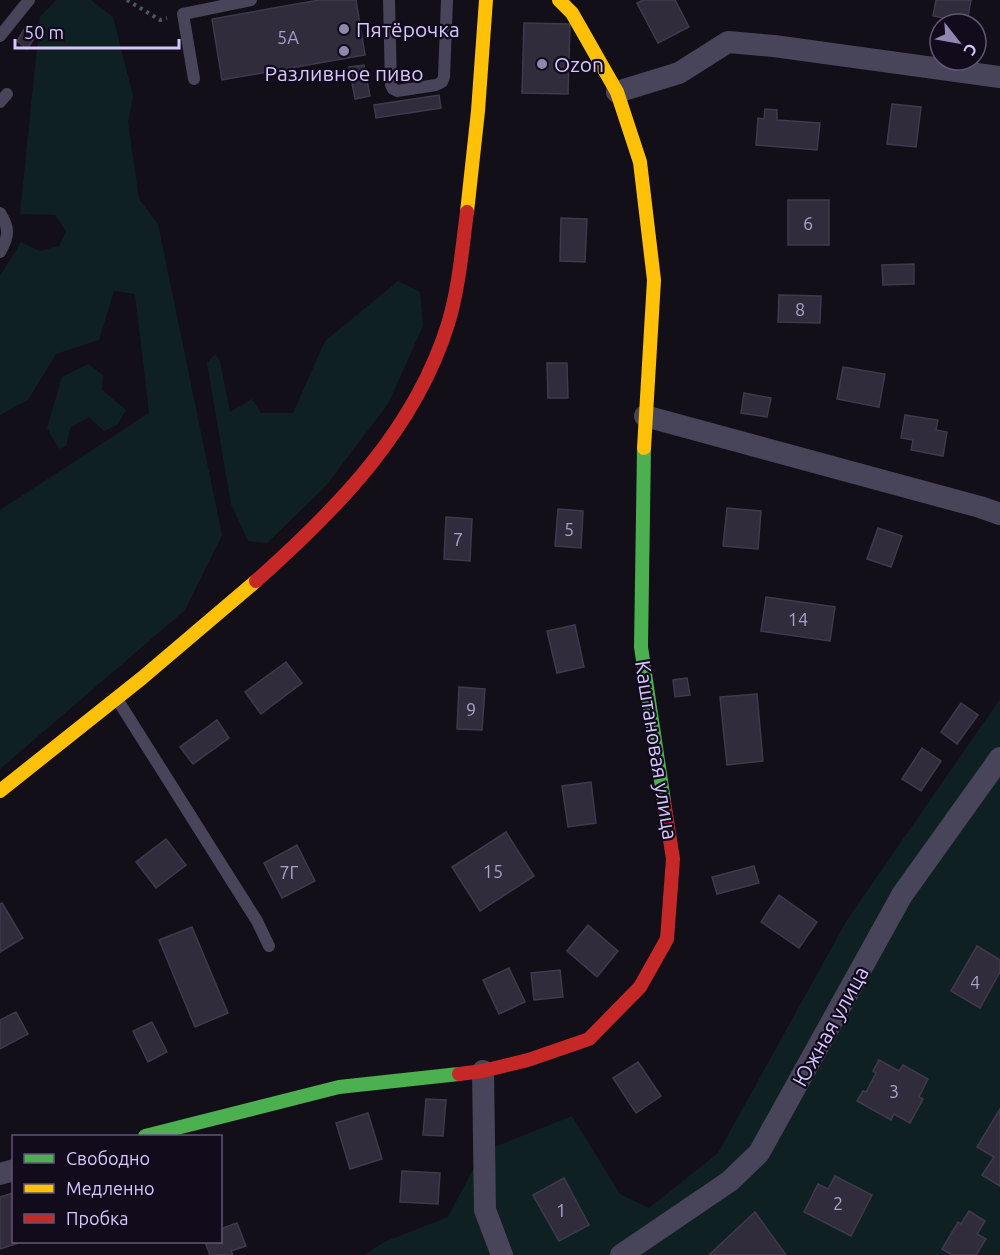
<svg xmlns="http://www.w3.org/2000/svg" width="1000" height="1255" font-family="Ubuntu,sans-serif">
	<rect width="100%" height="100%" fill="#120f18"/>
	<g fill="#0f2023">
		<polygon points="56,0 91,0 113,17 133,96 128,122 139,199 158,224 222,535 185,610 0,769 0,510 149,413 135,294 114,291 99,340 56,354 28,400 0,415 0,276 21,242 40,251 59,246 66,231 55,215 20,214 40,17"/>
		<polygon points="398,281 420,292 423,326 388,404 325,487 267,543 248,541 231,504 207,363 215,354 220,361 230,412 252,399 261,413 293,413 325,341"/>
		<polygon points="88,364 103,375 102,390 126,410 117,425 104,431 89,417 70,428 66,446 59,449 47,428 62,377"/>
		<polygon points="1000,699 1000,1255 364,1255 384,1242 448,1217 482,1152 572,1116 620,1194 649,1208 718,1153 847,920"/>
	</g>
	<g fill="#302c3b" stroke="#40394d" stroke-width="1.5">
		<polygon points="319,0 356,0 365,55 222,80 212,19"/>
		<polygon points="643,0 675,0 689,27 658,43 637,3"/>
		<polygon points="936,0 971,0 967,22 933,16"/>
		<polygon points="524,23 570,24 568,94 522,93"/>
		<polygon points="25,28 36,36 27,49 17,41"/>
		<polygon points="364,65 370,96 355,99 349,67"/>
		<polygon points="439,95 441,108 376,118 374,105"/>
		<polygon points="892,104 921,107 916,147 887,144"/>
		<polygon points="765,109 777,110 777,120 820,123 817,150 756,145 758,118 764,119"/>
		<rect x="788" y="200" width="41" height="45"/>
		<polygon points="561,218 587,219 585,262 560,261"/>
		<polygon points="914,264 914,284 883,285 882,265"/>
		<polygon points="779,295 821,296 820,323 778,322"/>
		<polygon points="547,363 567,363 568,398 548,398"/>
		<polygon points="843,367 885,374 879,407 837,399"/>
		<polygon points="744,393 771,398 767,417 741,413"/>
		<polygon points="905,415 938,420 936,430 947,432 943,456 911,450 913,440 901,438"/>
		<polygon points="727,508 761,511 758,549 723,546"/>
		<polygon points="558,509 583,511 581,548 555,546"/>
		<polygon points="446,517 472,519 470,561 444,559"/>
		<polygon points="878,528 902,536 891,567 867,559"/>
		<polygon points="766,597 835,607 830,641 761,631"/>
		<polygon points="575,625 584,667 557,673 547,631"/>
		<polygon points="286,662 302,683 261,714 245,692"/>
		<polygon points="687,678 690,695 675,697 673,680"/>
		<polygon points="459,687 485,689 482,730 457,729"/>
		<polygon points="757,694 763,761 727,765 720,697"/>
		<polygon points="961,703 978,715 957,744 941,732"/>
		<polygon points="217,720 229,738 193,764 180,747"/>
		<polygon points="922,748 941,761 921,791 902,779"/>
		<polygon points="591,782 596,823 568,827 562,786"/>
		<polygon points="506,832 534,876 480,911 452,867"/>
		<polygon points="166,839 186,865 156,888 136,862"/>
		<polygon points="297,845 315,881 282,898 264,863"/>
		<polygon points="754,866 759,883 717,894 712,877"/>
		<polygon points="779,895 817,922 799,948 761,922"/>
		<polygon points="2,903 23,938 0,952 0,904"/>
		<polygon points="588,925 618,951 597,977 567,951"/>
		<polygon points="192,927 228,1013 195,1027 159,940"/>
		<polygon points="977,946 1000,960 1000,972 980,1008 951,991"/>
		<polygon points="509,968 525,1002 499,1014 483,980"/>
		<polygon points="560,970 563,997 534,1000 531,973"/>
		<polygon points="16,1012 28,1034 0,1049 0,1020"/>
		<polygon points="152,1022 167,1052 148,1062 133,1031"/>
		<polygon points="879,1060 899,1071 903,1065 928,1079 919,1097 923,1099 910,1123 894,1114 891,1120 857,1101 863,1091 866,1092 876,1073 873,1071"/>
		<polygon points="638,1062 661,1096 636,1113 613,1078"/>
		<polygon points="426,1099 446,1100 443,1136 423,1135"/>
		<polygon points="1000,1109 1000,1186 982,1175 994,1157 977,1147"/>
		<polygon points="368,1113 382,1159 350,1169 336,1123"/>
		<polygon points="402,1171 440,1173 438,1204 400,1202"/>
		<polygon points="835,1176 872,1195 851,1236 804,1212 818,1184 828,1189"/>
		<polygon points="564,1178 589,1225 559,1241 533,1195"/>
		<polygon points="13,1193 14,1242 22,1242 0,1249 0,1197"/>
		<polygon points="969,1211 985,1221 977,1234 986,1239 976,1255 952,1255 942,1249 958,1222 961,1224"/>
		<polygon points="755,1212 786,1255 709,1255"/>
		<polygon points="237,1223 246,1246 231,1251 233,1255 210,1255 205,1242 220,1242 220,1229"/>
	</g>
	<g fill="none" stroke-linecap="round" stroke-linejoin="round">
		<polyline stroke="#4c5665" stroke-width="4" stroke-dasharray="3 4.5" stroke-linecap="butt" points="127,0 160,20 167,18"/>
		<g stroke="#484459" stroke-width="12">
			<polyline points="389,0 391,85 393,89 397,91 436,85 442,82 444,77 447,0"/>
			<polyline points="0,36 29,0"/>
			<polyline points="194,79 183,14 251,0"/>
			<polyline points="0,102 7,94"/>
			<path d="M0 213C10 229 9 236 0 252"/>
			<polyline points="117,699 257,921 269,946"/>
		</g>
		<g stroke="#484459" stroke-width="22">
			<polyline points="617,92 679,73 728,42 774,46 1000,77"/>
			<polyline points="645,416 980,507 1000,514"/>
			<polyline points="483,1071 485,1210 502,1255"/>
			<polyline points="0,1174 14,1170"/>
			<polyline points="621,1255 730,1181 759,1153 902,895 1000,758"/>
		</g>
		<g stroke="#4caf50" stroke-width="14">
			<polyline points="644,448 641,647 664,801"/>
			<polyline points="145,1136 339,1087 459,1074"/>
		</g>
		<g stroke="#ffc107" stroke-width="14">
			<polyline points="559,0 572,13 617,92 640,162 654,280 644,448"/>
			<polyline points="467,212 478,111 486,0"/>
			<polyline points="0,791 142,678 256,581"/>
		</g>
		<g stroke="#c62828" stroke-width="14">
			<path d="M256 581C337 509 415 430 448 324 459 288 462 249 467 212"/>
			<polyline points="459,1074 483,1071 528,1060 589,1039 640,987 667,939 673,859 664,801"/>
		</g>
	</g>
	<g fill="#9187ae" stroke="#110b1c" stroke-width="2">
		<circle cx="344" cy="29" r="6"/>
		<circle cx="344" cy="51" r="6"/>
		<circle cx="542" cy="64" r="6"/>
	</g>
	<g text-anchor="middle" dominant-baseline="central" stroke-width="4.5" stroke-linejoin="round" paint-order="stroke">
		<g font-size="18" fill="#aca0cd">
			<text x="288" y="37">5А</text>
			<text x="808" y="223">6</text>
			<text x="800" y="309">8</text>
			<text x="569" y="529">5</text>
			<text x="458" y="539">7</text>
			<text x="798" y="619">14</text>
			<text x="471" y="709">9</text>
			<text x="493" y="871">15</text>
			<text x="289" y="872">7Г</text>
			<text x="975" y="982">4</text>
			<text x="894" y="1091">3</text>
			<text x="838" y="1203">2</text>
			<text x="561" y="1210">1</text>
		</g>
		<g font-size="21" fill="#d6c7fe" stroke="#110b1c" text-anchor="start">
			<text x="356" y="29">Пятёрочка</text>
			<text x="554" y="64">Ozon</text>
			<text x="344" y="73" text-anchor="middle">Разливное пиво</text>
		</g>
		<g font-size="21" fill="#d6c7fe" stroke="#110b1c">
			<text transform="translate(657 750) rotate(81)">Каштановая улица</text>
			<text transform="translate(830 1026) rotate(-61)">Южная улица</text>
		</g>
	</g>
	<rect x="12" y="1135" width="210" height="108" fill="#110b1c" stroke="#605676" stroke-width="1.5"/>
	<rect x="24" y="1154" width="30" height="9" fill="#4caf50" stroke="#605676" stroke-width="1.5"/>
	<text x="66" y="1165" font-size="18" fill="#d6c7fe">Свободно</text>
	<rect x="24" y="1184" width="30" height="9" fill="#ffc107" stroke="#605676" stroke-width="1.5"/>
	<text x="66" y="1195" font-size="18" fill="#d6c7fe">Медленно</text>
	<rect x="24" y="1214" width="30" height="9" fill="#c62828" stroke="#605676" stroke-width="1.5"/>
	<text x="66" y="1225" font-size="18" fill="#d6c7fe">Пробка</text>
	<g transform="translate(958 42) rotate(121)"><circle r="28" fill="#110b1c" stroke="#605676" stroke-width="1.5"/>
	<path d="M0-4.5L10 22L0 15L-10 22Z" fill="#9187ae"/>
	<text y="-9" font-size="16" font-weight="bold" text-anchor="middle" fill="#d6c7fe">С</text>
	</g>
	<path d="M15 39v9h164v-9" fill="none" stroke="#d6c7fe" stroke-width="3"/>
	<text x="24" y="39" font-size="18" fill="#d6c7fe" stroke="#110b1c" stroke-width="4.5" paint-order="stroke">50 m</text>
</svg>
